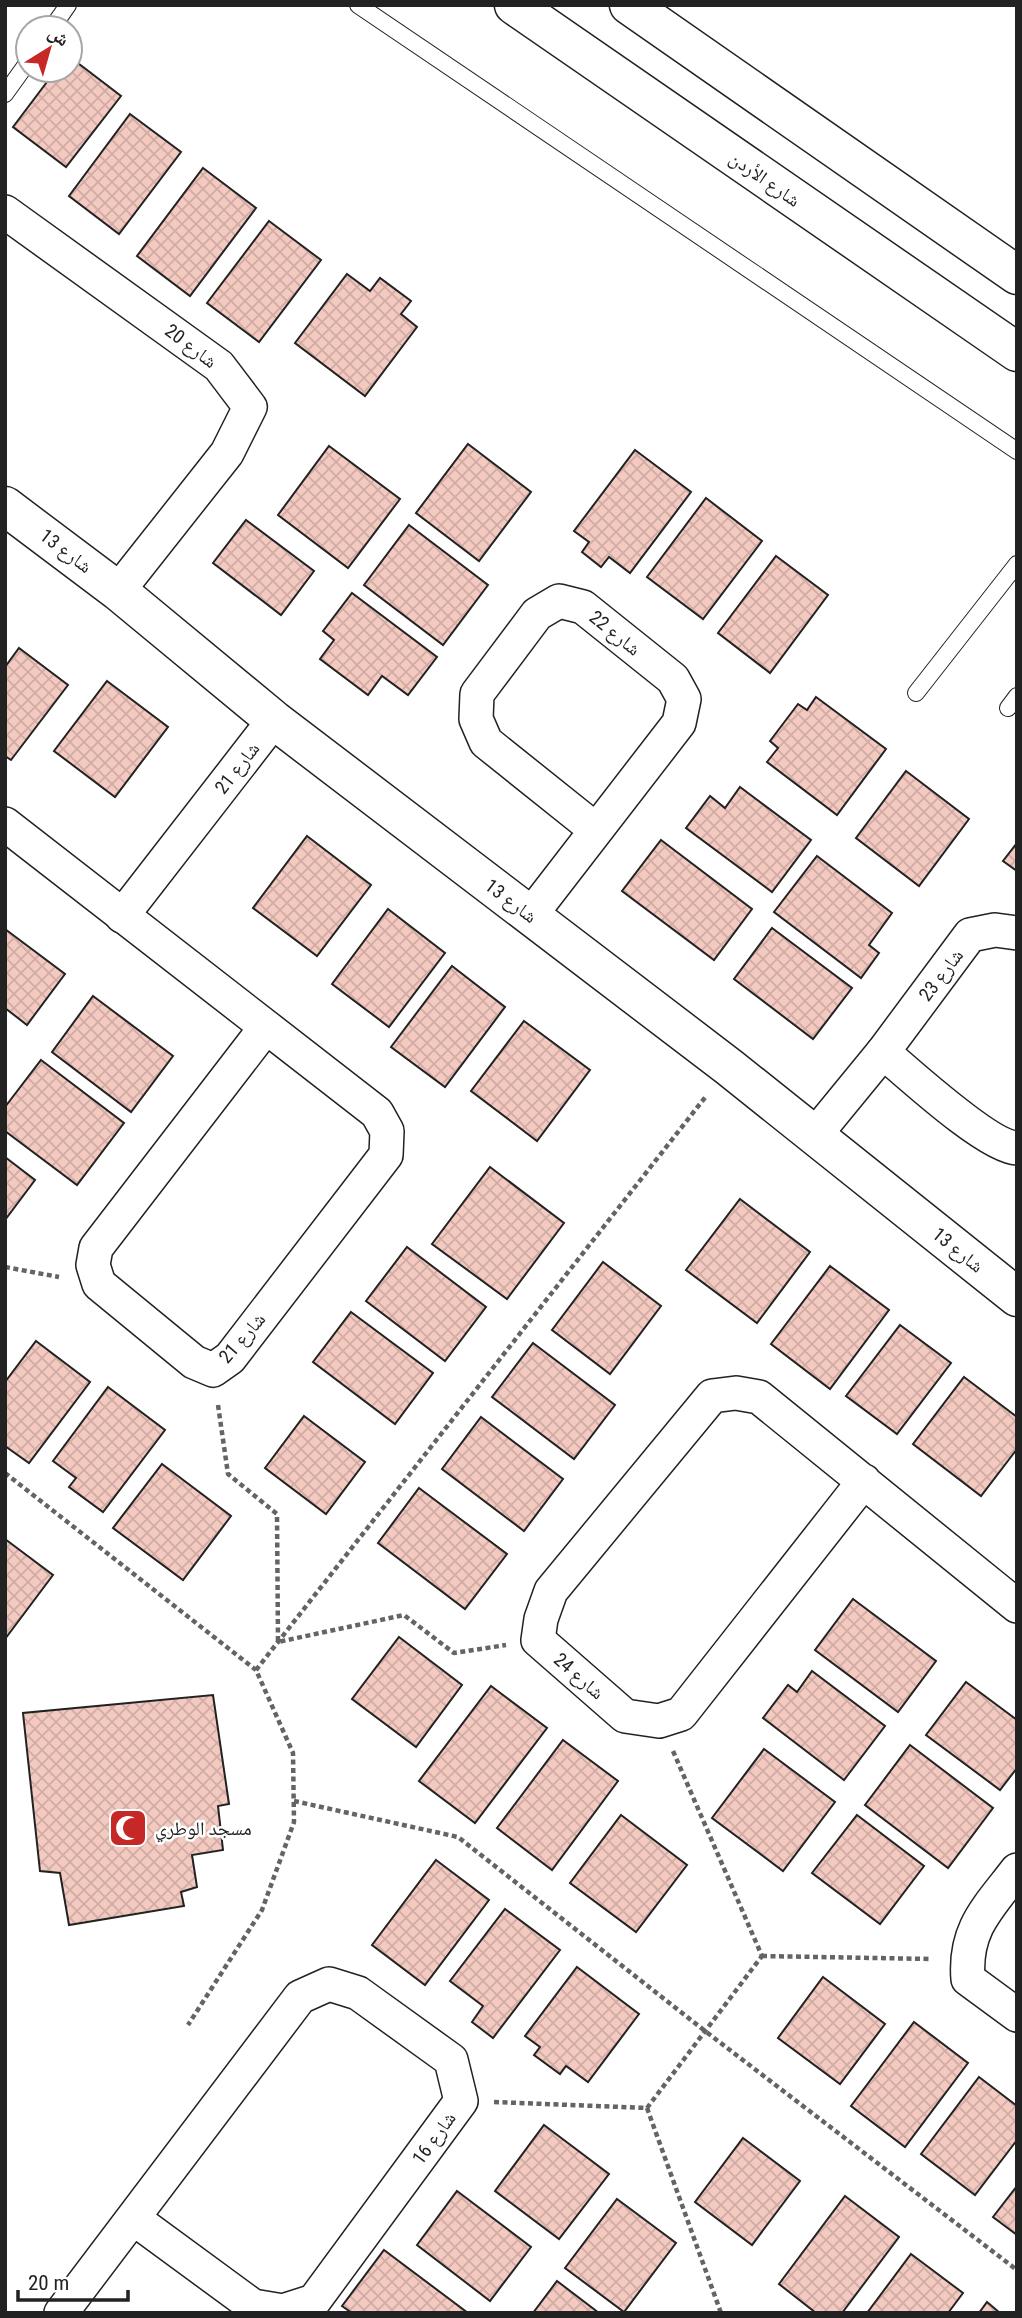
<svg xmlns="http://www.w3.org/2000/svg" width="1022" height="2318" font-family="'Roboto Condensed','Noto Naskh Arabic',sans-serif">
	<defs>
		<pattern id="building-cross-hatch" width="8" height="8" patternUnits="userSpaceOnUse" patternTransform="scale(1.75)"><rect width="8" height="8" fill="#f3c9c0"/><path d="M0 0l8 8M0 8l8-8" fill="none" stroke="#d0aca5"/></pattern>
	</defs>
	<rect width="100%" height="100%" fill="#fff"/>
	<g fill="url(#building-cross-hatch)" stroke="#222" stroke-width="2">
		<polygon points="70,57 121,96 66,167 13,127 56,70 70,70"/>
		<polygon points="130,114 181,152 119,234 69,196"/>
		<polygon points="203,168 256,208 190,296 137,256"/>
		<polygon points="269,221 321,260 259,342 207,303"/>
		<polygon points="347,274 370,291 380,278 411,301 401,314 417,327 365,396 295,343"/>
		<polygon points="468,444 531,492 479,561 416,513"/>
		<polygon points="329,446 400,499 348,568 278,515"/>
		<polygon points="635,450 691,492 630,573 609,557 601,567 582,552 589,542 574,531"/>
		<polygon points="706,498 762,541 703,619 647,577"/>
		<polygon points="246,520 314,571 281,615 213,563"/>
		<polygon points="409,525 488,585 443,645 364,585"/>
		<polygon points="776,556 828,595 770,673 718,633"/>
		<polygon points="352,593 437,657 408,695 382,676 368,695 320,659 334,640 323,631"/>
		<polygon points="19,648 68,685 11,760 5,756 5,667"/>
		<polygon points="107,681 168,727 115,797 54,751"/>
		<polygon points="816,697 886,749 837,815 767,762 778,748 770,741 798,704 807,710"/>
		<polygon points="906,771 969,819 919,886 856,838"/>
		<polygon points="740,787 811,840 772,892 686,828 710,796 725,808"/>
		<polygon points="307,836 371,885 317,956 253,908"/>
		<polygon points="661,840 752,909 714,960 622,891"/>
		<polygon points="1017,843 1017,871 1003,861"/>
		<polygon points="817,856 892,913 869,945 879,953 861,978 774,912"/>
		<polygon points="388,909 445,953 389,1027 332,984"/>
		<polygon points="772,928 852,988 813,1039 734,979"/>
		<polygon points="5,929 65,974 27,1025 5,1008"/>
		<polygon points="452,966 505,1007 445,1087 391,1047"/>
		<polygon points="93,996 173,1056 131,1112 52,1052"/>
		<polygon points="524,1021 590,1070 537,1141 471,1091"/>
		<polygon points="41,1060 124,1123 77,1185 5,1131 5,1107"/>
		<polygon points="5,1157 35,1180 5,1220"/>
		<polygon points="490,1167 564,1223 507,1299 432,1244"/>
		<polygon points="740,1199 810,1252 757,1323 686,1270"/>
		<polygon points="407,1247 486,1307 445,1361 366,1301"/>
		<polygon points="603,1262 661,1306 610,1374 552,1330"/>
		<polygon points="830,1266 889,1310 830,1389 771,1344"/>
		<polygon points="351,1312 433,1373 395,1424 313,1362"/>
		<polygon points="900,1325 951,1363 897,1434 846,1396"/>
		<polygon points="36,1341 90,1382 29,1463 5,1446 5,1382"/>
		<polygon points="533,1343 615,1405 574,1459 492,1397"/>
		<polygon points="964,1377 1017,1417 1017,1449 981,1496 913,1444"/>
		<polygon points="108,1387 165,1430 103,1512 69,1487 76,1478 53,1461"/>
		<polygon points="304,1416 365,1462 326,1514 265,1468"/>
		<polygon points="481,1417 563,1479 524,1531 442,1469"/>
		<polygon points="162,1464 231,1516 183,1580 113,1528"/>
		<polygon points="419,1488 507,1554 465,1609 378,1543"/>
		<polygon points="5,1539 53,1575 5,1639"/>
		<polygon points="853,1599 936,1661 898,1712 815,1650"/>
		<polygon points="399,1637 462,1685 416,1747 352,1699"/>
		<polygon points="812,1671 885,1726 844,1780 763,1718 788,1685 797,1692"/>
		<polygon points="966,1682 1017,1720 1017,1768 1000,1790 926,1735"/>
		<polygon points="491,1686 547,1728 475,1823 419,1781"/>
		<polygon points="213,1695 229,1804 218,1806 223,1850 192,1855 197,1887 181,1892 184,1906 69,1925 60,1873 40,1871 23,1713"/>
		<polygon points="563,1740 618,1781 552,1870 497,1828"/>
		<polygon points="910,1745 993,1808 948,1868 865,1805"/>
		<polygon points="764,1749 835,1802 783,1871 712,1818"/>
		<polygon points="621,1815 687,1865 636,1932 570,1883"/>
		<polygon points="857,1815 924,1866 880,1924 812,1873"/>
		<polygon points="436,1860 489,1900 425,1985 372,1945"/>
		<polygon points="505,1909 560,1950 493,2038 472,2022 483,2006 450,1981"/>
		<polygon points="577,1967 639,2014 588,2082 566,2066 560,2074 534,2055 540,2047 525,2036"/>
		<polygon points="823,1977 885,2024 840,2084 778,2038"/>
		<polygon points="914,2022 968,2063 905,2147 851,2106"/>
		<polygon points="979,2077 1017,2106 1017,2140 975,2195 921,2154"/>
		<polygon points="544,2125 609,2174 559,2239 495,2191"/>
		<polygon points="743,2138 800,2181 752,2245 695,2202"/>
		<polygon points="1017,2186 1017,2235 993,2217"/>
		<polygon points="457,2191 531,2247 490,2301 417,2245"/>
		<polygon points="845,2196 899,2237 842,2313 816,2313 779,2284"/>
		<polygon points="617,2199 676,2243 624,2312 565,2268"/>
		<polygon points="384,2250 468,2313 352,2313 342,2306"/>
		<polygon points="911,2254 963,2293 948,2313 867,2313"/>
		<polygon points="557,2281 599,2313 533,2313"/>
		<polygon points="987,2302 1000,2313 979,2313"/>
	</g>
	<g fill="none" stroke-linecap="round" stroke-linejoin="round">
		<defs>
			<g id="service">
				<polyline points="358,5 1017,451"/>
				<polyline points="52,28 68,5"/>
				<polyline points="5,94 28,62"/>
				<polyline points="916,693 1017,564"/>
				<polyline points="1008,708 1017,696"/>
			</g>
			<g id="minor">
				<polyline points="5,212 219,366 250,407 227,453 118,591"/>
				<polyline points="5,824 377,1113 387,1131 386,1155 230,1358 213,1370 194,1362 99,1284 93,1265 96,1248 266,1027"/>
				<polyline points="122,916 274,720"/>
				<polyline points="530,916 679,723 684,699 673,679 583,607 559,601 537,614 477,694 476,719 486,742 596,830"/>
				<path d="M883 1052C908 1073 988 1147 1017 1148"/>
				<polyline points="815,1135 883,1052 970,935 995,930 1017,933"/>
				<polyline points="864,1481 681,1714 659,1721 625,1716 538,1640 541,1619 551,1591 712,1396 736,1393 759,1397 1017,1606"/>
				<path d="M1017 1870C988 1908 964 1929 968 1979L1017 2015"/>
				<polyline points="61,2313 300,1997 329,1984 358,1993 451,2060 461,2101 314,2301 283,2311 253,2306 133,2218"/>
			</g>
			<polyline id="tertiary" points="5,506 118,591 274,720 729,1067 1017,1297"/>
			<g id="secondary">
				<polyline points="514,5 1017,352"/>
				<polyline points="629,5 1017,275"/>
			</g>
		</defs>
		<use href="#service" stroke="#222" stroke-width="18"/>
		<use href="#minor" stroke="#222" stroke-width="36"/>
		<use href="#tertiary" stroke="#222" stroke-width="41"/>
		<use href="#secondary" stroke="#222" stroke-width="41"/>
		<g stroke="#646464" stroke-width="4.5" stroke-dasharray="5 3.5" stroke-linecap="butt">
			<polyline points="5,1267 59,1277"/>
			<polyline points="218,1405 228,1474 277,1514 278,1642 404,1615 454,1653 506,1645"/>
			<polyline points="5,1473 256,1670 293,1753 294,1822 262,1910 188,2025"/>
			<polyline points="256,1670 707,1095"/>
			<polyline points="673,1751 762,1956"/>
			<polyline points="294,1801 458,1837 705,2031 1017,2270"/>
			<polyline points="762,1956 932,1959"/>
			<polyline points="494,2102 647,2108"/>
			<polyline points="647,2108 721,2313"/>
			<polyline points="647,2108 762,1956"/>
		</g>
		<use href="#service" stroke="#fff" stroke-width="16"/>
		<use href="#minor" stroke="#fff" stroke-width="33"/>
		<use href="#tertiary" stroke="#fff" stroke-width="38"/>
		<use href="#secondary" stroke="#fff" stroke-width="38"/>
	</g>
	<defs>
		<symbol id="mosque-square" viewBox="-11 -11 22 22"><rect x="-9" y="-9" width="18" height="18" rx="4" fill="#c62828" stroke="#fff"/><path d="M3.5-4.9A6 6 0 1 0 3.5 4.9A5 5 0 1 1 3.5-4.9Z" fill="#fff"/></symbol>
	</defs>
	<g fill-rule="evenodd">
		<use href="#mosque-square" x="106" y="1806" width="44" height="44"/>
	</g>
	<g text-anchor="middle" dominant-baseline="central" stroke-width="5" stroke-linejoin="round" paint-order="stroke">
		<g font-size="19" fill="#222" stroke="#fff">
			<text transform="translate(765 179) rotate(35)">شارع الأردن</text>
			<text transform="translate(191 346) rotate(37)">شارع 20</text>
			<text transform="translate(66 551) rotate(37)">شارع 13</text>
			<text transform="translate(615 633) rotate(39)">شارع 22</text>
			<text transform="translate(237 768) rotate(-52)">شارع 21</text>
			<text transform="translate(511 901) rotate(37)">شارع 13</text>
			<text transform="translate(941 975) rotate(-53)">23 شارع</text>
			<text transform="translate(958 1250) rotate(39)">شارع 13</text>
			<text transform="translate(242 1338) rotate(-49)">شارع 21</text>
			<text transform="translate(579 1676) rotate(41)">شارع 24</text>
			<text transform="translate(434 2138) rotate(-54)">شارع 16</text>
		</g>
		<g font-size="19" fill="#222" stroke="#fff" text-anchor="start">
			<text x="155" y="1828">مسجد الوطري</text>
		</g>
	</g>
	<rect width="1022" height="2318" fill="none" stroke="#222222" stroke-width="14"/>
	<g transform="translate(49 49) rotate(37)"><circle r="33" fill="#ffffff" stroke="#a7a7a7" stroke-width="2"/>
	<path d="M0-5L12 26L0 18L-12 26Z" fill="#c62828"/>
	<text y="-10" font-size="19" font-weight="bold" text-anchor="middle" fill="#222222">ش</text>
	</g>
	<path d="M18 2290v10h110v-10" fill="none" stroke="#222222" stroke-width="3.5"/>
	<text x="28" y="2290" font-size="21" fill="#222222" stroke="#ffffff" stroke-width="5" paint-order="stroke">20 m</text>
</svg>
